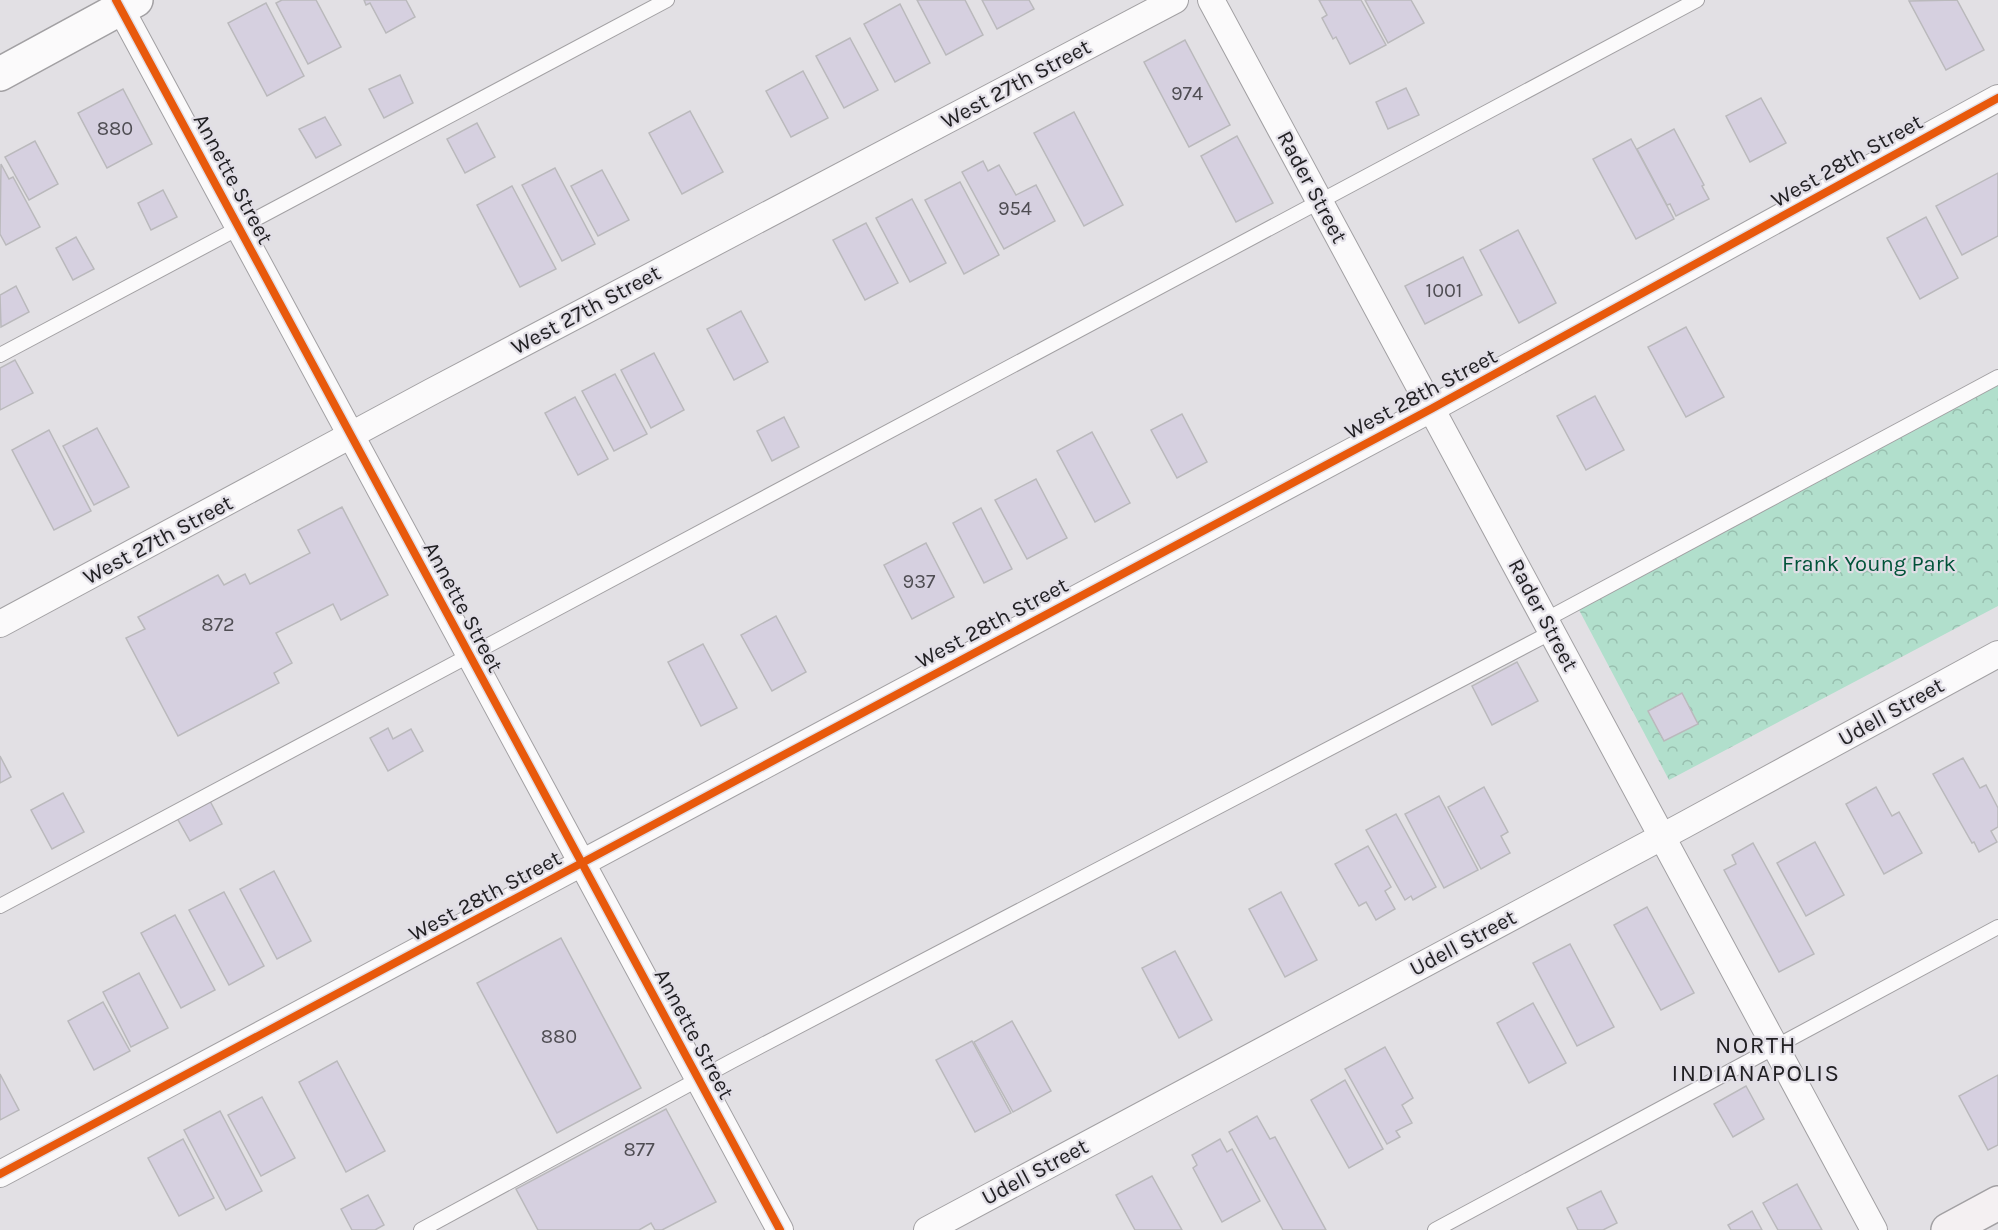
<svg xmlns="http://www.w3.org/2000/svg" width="1998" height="1230" font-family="Karla,sans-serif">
	<defs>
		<pattern id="park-crowns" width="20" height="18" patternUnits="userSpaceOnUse" patternTransform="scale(1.5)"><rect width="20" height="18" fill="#b1dfcc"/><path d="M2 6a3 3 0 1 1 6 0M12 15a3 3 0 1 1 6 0" fill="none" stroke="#98bfaf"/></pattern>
	</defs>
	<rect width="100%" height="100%" fill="#e2e0e4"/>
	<polygon fill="url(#park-crowns)" points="1998,385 1998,606 1669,780 1578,608"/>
	<g fill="#d6d0e0" stroke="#bab9bc" stroke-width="1.5">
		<polygon points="282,0 316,0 341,47 308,64 276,3"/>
		<polygon points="364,0 406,0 415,17 386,33 370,3 366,5"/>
		<polygon points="917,0 965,0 983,35 946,55"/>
		<polygon points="982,0 1029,0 1034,9 997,29"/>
		<polygon points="1319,0 1361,0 1386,45 1350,64 1336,37 1333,39 1322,18 1327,15"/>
		<polygon points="1365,0 1411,0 1424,23 1388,43"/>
		<polygon points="1957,0 1984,50 1946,70 1909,1"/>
		<polygon points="266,3 304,76 267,96 228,23"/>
		<polygon points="900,4 930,63 895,82 864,24"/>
		<polygon points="850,38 878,90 844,108 816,56"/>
		<polygon points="1185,40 1230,125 1189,147 1144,62"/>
		<polygon points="803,71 828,118 791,137 766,91"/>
		<polygon points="400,75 413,103 384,118 369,89"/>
		<polygon points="1406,88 1419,115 1388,129 1376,102"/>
		<polygon points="123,89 152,144 107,168 78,113"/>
		<polygon points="1761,98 1786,143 1750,162 1726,116"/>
		<polygon points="690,111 723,172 682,194 649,133"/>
		<polygon points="1074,112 1123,205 1084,226 1034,133"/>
		<polygon points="325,117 341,145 316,158 299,129"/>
		<polygon points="477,123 495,157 465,173 447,139"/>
		<polygon points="1674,129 1704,185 1702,186 1709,199 1676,216 1670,204 1667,205 1637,149"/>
		<polygon points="1237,136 1273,203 1236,222 1201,156"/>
		<polygon points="1631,139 1674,219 1636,239 1593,159"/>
		<polygon points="35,141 58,184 29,200 5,157"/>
		<polygon points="983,161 988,171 999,165 1016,195 1036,185 1055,221 1004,249 962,172"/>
		<polygon points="1,164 9,179 13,177 40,227 6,245 0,234"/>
		<polygon points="555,168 595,244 562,261 522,185"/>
		<polygon points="602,170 629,220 598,236 571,186"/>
		<polygon points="1998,173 1998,236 1962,255 1936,206"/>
		<polygon points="960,182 999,255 964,274 925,200"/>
		<polygon points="512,186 556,269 520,287 477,205"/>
		<polygon points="163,190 177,217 151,230 138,203"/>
		<polygon points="912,199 946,263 910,282 876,218"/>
		<polygon points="1926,217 1958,278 1920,299 1887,238"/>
		<polygon points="866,223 898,283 865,300 833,240"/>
		<polygon points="1518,230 1556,303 1519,323 1480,250"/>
		<polygon points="76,237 94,269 73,280 56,248"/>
		<polygon points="1463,257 1482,295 1425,324 1405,286"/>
		<polygon points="16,286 29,312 1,327 0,295"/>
		<polygon points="741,311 768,362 734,380 707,329"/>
		<polygon points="1686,327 1724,397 1686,417 1648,347"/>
		<polygon points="654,353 684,410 651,428 621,370"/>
		<polygon points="15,360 33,393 0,410 0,368"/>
		<polygon points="615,374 647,434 614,451 582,391"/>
		<polygon points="1595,396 1624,450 1586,470 1557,416"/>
		<polygon points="575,397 608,459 578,475 545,413"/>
		<polygon points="1182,414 1207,462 1177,478 1151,430"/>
		<polygon points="784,417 799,447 772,461 757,431"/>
		<polygon points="97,428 129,487 94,505 63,446"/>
		<polygon points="49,430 91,511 54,530 12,450"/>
		<polygon points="1092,432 1130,503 1095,522 1057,451"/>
		<polygon points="1036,479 1067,538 1027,559 995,500"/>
		<polygon points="342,507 388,595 341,620 333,604 276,633 292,663 274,673 279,683 178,736 126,638 145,629 138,617 218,575 224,585 245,574 250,584 310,553 298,530"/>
		<polygon points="981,508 1012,569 984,583 953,523"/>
		<polygon points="926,543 954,597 912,619 884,565"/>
		<polygon points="776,616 806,672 772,691 741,635"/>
		<polygon points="703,644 737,708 701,726 668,662"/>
		<polygon points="1517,662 1538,701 1492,725 1472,686"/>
		<polygon points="1682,693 1698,724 1664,741 1648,711"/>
		<polygon points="388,728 393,739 411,729 423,751 388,771 370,738"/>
		<polygon points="0,756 11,777 0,783"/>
		<polygon points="1963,758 1980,788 1986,785 1998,808 1998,827 1991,831 1997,842 1979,852 1974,842 1972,843 1933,774"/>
		<polygon points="1484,787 1508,832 1501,836 1510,853 1481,869 1448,807"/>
		<polygon points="1876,787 1892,816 1899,812 1922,853 1884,874 1846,804"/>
		<polygon points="63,793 84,832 52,849 31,810"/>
		<polygon points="1439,796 1478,870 1444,888 1405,814"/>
		<polygon points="210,801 222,824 190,841 177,818"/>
		<polygon points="1396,814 1436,887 1413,900 1411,896 1405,900 1366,830"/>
		<polygon points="1815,842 1844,895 1806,916 1777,863"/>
		<polygon points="1753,843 1814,954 1779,972 1724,870 1736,864 1732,855"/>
		<polygon points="1368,846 1391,887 1385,891 1395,909 1376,920 1366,902 1359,906 1335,864"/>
		<polygon points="274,871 311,941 277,959 240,889"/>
		<polygon points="224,892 264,966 229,985 189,910"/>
		<polygon points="1281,892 1317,960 1285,977 1249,909"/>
		<polygon points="1647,907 1694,993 1661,1010 1614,925"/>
		<polygon points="175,915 215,990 181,1008 141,933"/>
		<polygon points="561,938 641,1088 557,1133 477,983"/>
		<polygon points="1570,944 1614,1027 1577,1046 1533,963"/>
		<polygon points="1175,951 1212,1020 1179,1038 1142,968"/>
		<polygon points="139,973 168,1028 131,1047 103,992"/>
		<polygon points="103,1002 130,1051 94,1070 68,1021"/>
		<polygon points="1533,1003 1566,1063 1529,1083 1497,1023"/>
		<polygon points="1012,1021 1051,1091 1013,1112 974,1042"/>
		<polygon points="972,1041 1011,1113 975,1132 936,1060"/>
		<polygon points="1385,1047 1413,1098 1402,1105 1412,1123 1396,1131 1400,1137 1387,1144 1345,1069"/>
		<polygon points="337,1061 385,1151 346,1172 299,1082"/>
		<polygon points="0,1074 19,1110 0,1120"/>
		<polygon points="1998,1075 1998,1145 1988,1150 1959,1096"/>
		<polygon points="1345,1080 1383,1149 1349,1168 1311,1100"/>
		<polygon points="1746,1086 1764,1119 1733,1137 1714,1104"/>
		<polygon points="262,1097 295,1158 261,1176 228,1115"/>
		<polygon points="666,1109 716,1202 662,1230 655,1230 651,1223 639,1230 538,1230 516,1189"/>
		<polygon points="220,1111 262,1191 226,1210 184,1130"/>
		<polygon points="1257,1116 1270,1139 1275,1137 1326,1230 1283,1230 1229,1132"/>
		<polygon points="183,1139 214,1198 179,1216 148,1158"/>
		<polygon points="1220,1139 1227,1152 1232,1149 1260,1201 1222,1222 1193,1168 1197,1165 1192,1155"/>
		<polygon points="1152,1176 1182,1230 1135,1230 1116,1195"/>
		<polygon points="1797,1184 1822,1230 1778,1230 1763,1203"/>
		<polygon points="1601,1191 1617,1223 1603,1230 1578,1230 1567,1208"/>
		<polygon points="368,1195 384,1225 375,1230 352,1230 341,1209"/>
		<polygon points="1752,1211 1762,1230 1731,1230 1728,1225"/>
	</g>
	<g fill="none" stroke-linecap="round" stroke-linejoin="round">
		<defs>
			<g id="service">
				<polyline points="0,355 667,0"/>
				<polyline points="1545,620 1998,377"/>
				<polyline points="0,906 1697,0"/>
				<polyline points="421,1230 732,1061 1552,632"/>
				<polyline points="1435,1230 1998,927"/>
			</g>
			<g id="minor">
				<polyline points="116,0 780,1230"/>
				<polyline points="1211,0 1874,1230"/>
				<polyline points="0,624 431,392 1175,0"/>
				<polyline points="0,1174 1431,409 1998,98"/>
				<polyline points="927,1230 1684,825 1998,654"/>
			</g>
			<polyline id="tertiary" points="0,74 136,0"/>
			<polyline id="secondary" points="1948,1230 1998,1203"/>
		</defs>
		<use href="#service" stroke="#a2a0a3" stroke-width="16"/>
		<use href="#minor" stroke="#a2a0a3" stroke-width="28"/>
		<use href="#tertiary" stroke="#a2a0a3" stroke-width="36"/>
		<use href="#secondary" stroke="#a2a0a3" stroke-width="36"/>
		<use href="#service" stroke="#fbfafb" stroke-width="14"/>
		<use href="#minor" stroke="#fbfafb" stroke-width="26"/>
		<use href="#tertiary" stroke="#fbfafb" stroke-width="33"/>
		<use href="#secondary" stroke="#f4f0f2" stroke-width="33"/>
		<defs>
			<g id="cycleway">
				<polyline points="116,0 780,1230"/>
				<polyline points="0,1174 1431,409 1998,98"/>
			</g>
		</defs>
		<use href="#cycleway" stroke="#e1dee6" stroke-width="11"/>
		<use href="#cycleway" stroke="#e8590c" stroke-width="8"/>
	</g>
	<g text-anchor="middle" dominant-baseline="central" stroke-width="4.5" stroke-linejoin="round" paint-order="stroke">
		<g font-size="20" fill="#4f4d53">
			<text x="1187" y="93">974</text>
			<text x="115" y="128">880</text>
			<text x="1015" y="208">954</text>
			<text x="1444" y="290">1001</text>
			<text x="919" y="581">937</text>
			<text x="218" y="624">872</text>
			<text x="559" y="1036">880</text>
			<text x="639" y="1149">877</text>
		</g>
		<g font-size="22" fill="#222124" stroke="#e1dee6">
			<text transform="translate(1016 84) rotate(-28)">West 27th Street</text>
			<text transform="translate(1847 161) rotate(-29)">West 28th Street</text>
			<text transform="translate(233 179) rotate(62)">Annette Street</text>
			<text transform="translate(1312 187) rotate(62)">Rader Street</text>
			<text transform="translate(586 310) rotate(-28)">West 27th Street</text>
			<text transform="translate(1421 394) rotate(-28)">West 28th Street</text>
			<text transform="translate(158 540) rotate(-28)">West 27th Street</text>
			<text transform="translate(463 607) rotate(62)">Annette Street</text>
			<text transform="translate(1543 615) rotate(62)">Rader Street</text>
			<text transform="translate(992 623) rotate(-28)">West 28th Street</text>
			<text transform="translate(1891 712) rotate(-29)">Udell Street</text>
			<text transform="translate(485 896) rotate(-28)">West 28th Street</text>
			<text transform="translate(1463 943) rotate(-28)">Udell Street</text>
			<text transform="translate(694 1034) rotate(62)">Annette Street</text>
			<text transform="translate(1035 1172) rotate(-28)">Udell Street</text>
		</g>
		<g font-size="22" fill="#005339" stroke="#e1dee6">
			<text x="1869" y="564">Frank Young Park</text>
		</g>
		<g font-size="24" letter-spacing="1.5" fill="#222124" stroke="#e1dee6">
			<text x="1756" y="1045">NORTH<tspan x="1756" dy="28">INDIANAPOLIS</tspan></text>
		</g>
	</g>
</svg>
